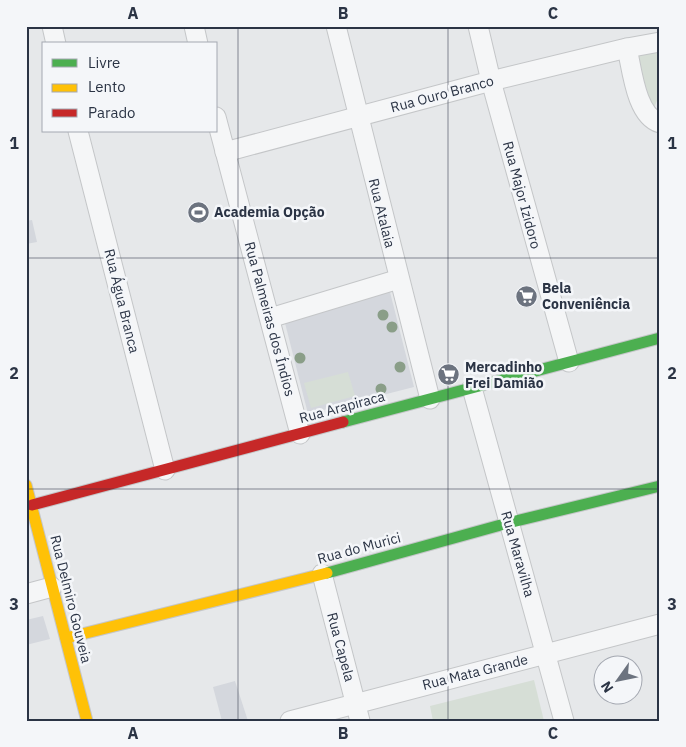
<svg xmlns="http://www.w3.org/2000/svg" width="686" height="747" font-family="'IBM Plex Sans',sans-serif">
	<rect width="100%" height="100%" fill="#e6e8ea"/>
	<g fill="#d4d7dd">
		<polygon points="32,220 37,242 26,244 26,221"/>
		<polygon points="390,292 414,387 308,414 284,319"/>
		<polygon points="43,616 50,639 26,645 26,620"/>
		<polygon points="235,681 248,721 222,721 213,687"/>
	</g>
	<g fill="#d6ded6">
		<polygon points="660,49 660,93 654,108 648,108 636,55"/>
		<polygon points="348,372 355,396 311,408 304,383"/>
		<polygon points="534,680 544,721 433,721 430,706"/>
	</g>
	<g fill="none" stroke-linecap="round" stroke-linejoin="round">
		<defs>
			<g id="street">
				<polyline points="52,26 56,44"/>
				<polyline points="194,26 198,44"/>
				<polyline points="336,26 430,399"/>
				<polyline points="478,26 491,81 569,362"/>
				<path d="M627 48C632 69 636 116 660 123"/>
				<polyline points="216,117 300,434"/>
				<polyline points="78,131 165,470"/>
				<polyline points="225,152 491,81 627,48 660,42"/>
				<polyline points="270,318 399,279"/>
				<polyline points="472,388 564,721"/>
				<polyline points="322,574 360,721"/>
				<polyline points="26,594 52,587"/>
				<polyline points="290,721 660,624"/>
			</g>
			<g id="fast">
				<polyline points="343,422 660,338"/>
				<polyline points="327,573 508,523 660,486"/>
			</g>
			<g id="slow">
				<polyline points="26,485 87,721"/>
				<polyline points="66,638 327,573"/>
			</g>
			<polyline id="jam" points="32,505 343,422"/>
		</defs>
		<use href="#street" stroke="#c4c6c8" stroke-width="21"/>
		<use href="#fast" stroke="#c4c6c8" stroke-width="13"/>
		<use href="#slow" stroke="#c4c6c8" stroke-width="13"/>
		<use href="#jam" stroke="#c4c6c8" stroke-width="13"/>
		<use href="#street" stroke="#f5f6f7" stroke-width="19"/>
		<use href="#fast" stroke="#4caf50" stroke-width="11"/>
		<use href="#slow" stroke="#ffc107" stroke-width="11"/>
		<use href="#jam" stroke="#c62828" stroke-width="11"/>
	</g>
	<g fill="#8a9e88">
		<circle cx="383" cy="315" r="5.5"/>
		<circle cx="392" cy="327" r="5.5"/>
		<circle cx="300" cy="358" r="5.5"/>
		<circle cx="400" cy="367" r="5.5"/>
		<circle cx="381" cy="389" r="5.5"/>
	</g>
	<path fill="none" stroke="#2b3445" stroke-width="1" stroke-opacity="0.55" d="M238 26V721M448 26V721M26 258H660M26 489H660"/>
	<defs>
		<symbol id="stadium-disc" viewBox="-11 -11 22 22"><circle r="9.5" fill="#6c737f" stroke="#f4f6f9"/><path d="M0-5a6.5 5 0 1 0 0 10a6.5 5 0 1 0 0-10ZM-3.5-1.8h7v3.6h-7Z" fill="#fff"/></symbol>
		<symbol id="supermarket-disc" viewBox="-11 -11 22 22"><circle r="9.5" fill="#6c737f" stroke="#f4f6f9"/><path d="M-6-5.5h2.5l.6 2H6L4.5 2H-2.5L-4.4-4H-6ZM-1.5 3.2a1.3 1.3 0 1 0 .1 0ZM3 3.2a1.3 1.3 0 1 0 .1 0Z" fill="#fff"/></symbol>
	</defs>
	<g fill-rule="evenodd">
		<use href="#stadium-disc" x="186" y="200" width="25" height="25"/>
		<use href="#supermarket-disc" x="514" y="284" width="25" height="25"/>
		<use href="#supermarket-disc" x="436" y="362" width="25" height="25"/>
	</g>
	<g text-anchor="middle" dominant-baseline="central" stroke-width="5" stroke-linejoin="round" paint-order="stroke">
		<g font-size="14" fill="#2b3445" stroke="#f4f6f9">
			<text transform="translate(442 94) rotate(-15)">Rua Ouro Branco</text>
			<text transform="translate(522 195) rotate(75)">Rua Major Izidoro</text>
			<text transform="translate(382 213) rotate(76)">Rua Atalaia</text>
			<text transform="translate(122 301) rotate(76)">Rua Água Branca</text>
			<text transform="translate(270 319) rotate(75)">Rua Palmeiras dos Índios</text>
			<text transform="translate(342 407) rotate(-15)">Rua Arapiraca</text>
			<text transform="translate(359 548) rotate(-15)">Rua do Murici</text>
			<text transform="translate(518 554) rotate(74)">Rua Maravilha</text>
			<text transform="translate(71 599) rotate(76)">Rua Delmiro Gouveia</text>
			<text transform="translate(341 647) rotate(75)">Rua Capela</text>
			<text transform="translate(475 672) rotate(-14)">Rua Mata Grande</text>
		</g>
		<g font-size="14" font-weight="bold" fill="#2b3445" stroke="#f4f6f9" text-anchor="start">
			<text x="214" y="212">Academia Opção</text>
			<text x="542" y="288">Bela<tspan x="542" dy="16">Conveniência</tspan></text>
			<text x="465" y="367">Mercadinho<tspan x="465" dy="16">Frei Damião</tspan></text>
		</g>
	</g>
	<rect width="686" height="747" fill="none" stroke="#f4f6f9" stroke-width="55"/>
	<rect x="42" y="42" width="175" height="90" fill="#f4f6f9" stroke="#a4a8b1"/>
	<rect x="52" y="59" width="25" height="8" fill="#4caf50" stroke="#a4a8b1"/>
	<text x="88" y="68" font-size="15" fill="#2b3445">Livre</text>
	<rect x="52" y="84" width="25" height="8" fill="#ffc107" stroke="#a4a8b1"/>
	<text x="88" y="92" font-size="15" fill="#2b3445">Lento</text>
	<rect x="52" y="109" width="25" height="8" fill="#c62828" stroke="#a4a8b1"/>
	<text x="88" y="118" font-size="15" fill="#2b3445">Parado</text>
	<g transform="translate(618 680) rotate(237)"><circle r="24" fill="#f4f6f9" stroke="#a4a8b1"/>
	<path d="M0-4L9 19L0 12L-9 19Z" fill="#6c737f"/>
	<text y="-8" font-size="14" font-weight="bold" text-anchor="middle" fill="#2b3445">N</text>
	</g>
	<rect x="28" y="28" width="630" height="692" fill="none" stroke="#2b3445" stroke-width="2"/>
	<g font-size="16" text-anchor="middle" font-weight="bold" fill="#2b3445">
		<text x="133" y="19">A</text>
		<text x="343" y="19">B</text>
		<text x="553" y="19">C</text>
		<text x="14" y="149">1</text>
		<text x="672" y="149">1</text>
		<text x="14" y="379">2</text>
		<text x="672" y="379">2</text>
		<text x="14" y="610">3</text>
		<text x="672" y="610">3</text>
		<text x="133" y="739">A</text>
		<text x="343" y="739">B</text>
		<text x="553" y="739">C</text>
	</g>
</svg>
